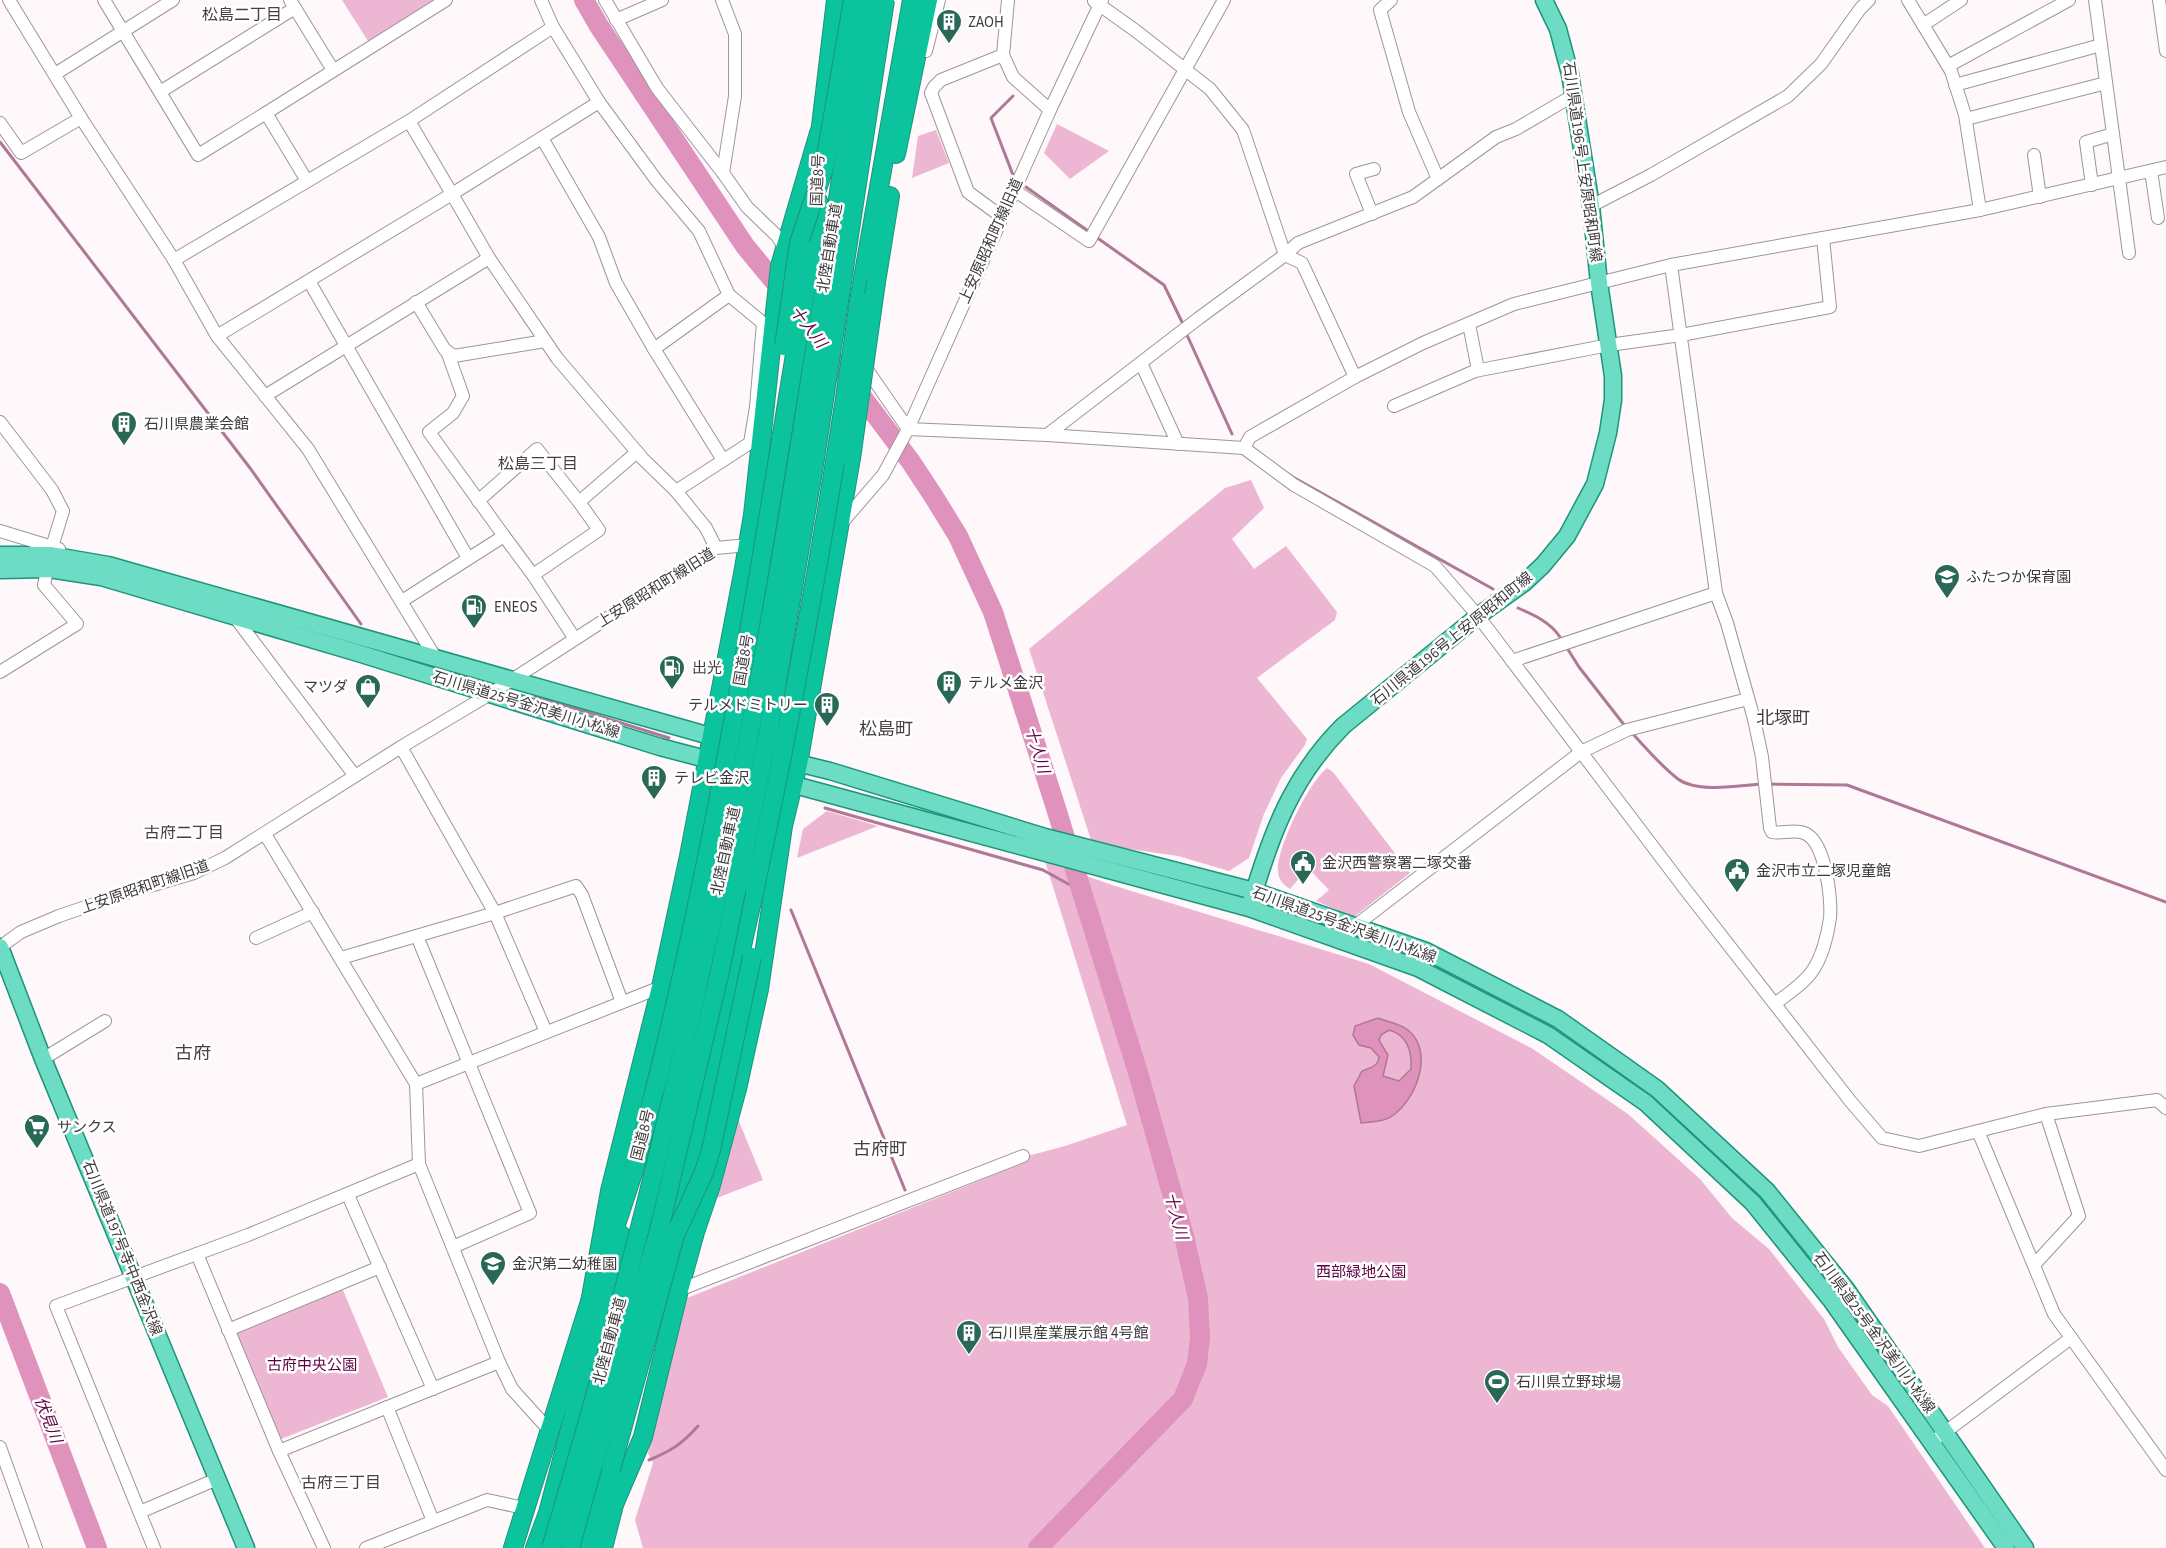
<svg xmlns="http://www.w3.org/2000/svg" width="2166" height="1548" font-family="'Source Sans 3','Noto Sans JP',sans-serif">
	<rect width="100%" height="100%" fill="#fef8fb"/>
	<g fill="#edb7d4">
		<polygon points="342,0 438,0 368,41"/>
		<polygon points="1057,124 1109,151 1070,179 1044,153"/>
		<polygon points="936,130 949,163 912,178 918,136"/>
		<polygon points="1251,480 1264,508 1232,539 1254,569 1286,546 1337,612 1335,620 1257,678 1307,739 1305,745 1281,778 1264,814 1249,858 1229,871 1178,856 1122,848 1091,840 1029,649 1225,488"/>
		<path d="M1327 768 1333 772 1410 873 1354 917 1316 901 1329 890 1308 868 1290 889C1283 884 1278 880 1278 870 1277 847 1309 782 1327 768Z"/>
		<polygon points="827,811 878,826 797,858 803,829"/>
		<polygon points="1045,861 1112,885 1369,964 1533,1049 1628,1114 1700,1179 1732,1218 1769,1249 1824,1319 1838,1347 1872,1395 1888,1406 1985,1548 643,1548 635,1520 653,1463 648,1453 687,1298 1026,1162 1024,1157 1065,1146 1127,1125"/>
		<polygon points="738,1119 763,1180 717,1198"/>
		<polygon points="342,1288 388,1397 281,1439 236,1333"/>
	</g>
	<path fill="#de92bc" stroke="#ae7896" stroke-width="1.5" fill-rule="evenodd" d="M1378 1018C1388 1022 1400 1024 1408 1030 1435 1052 1416 1100 1392 1116 1385 1122 1370 1122 1361 1123L1354 1086 1362 1071C1369 1068 1378 1067 1379 1057L1371 1048 1359 1045 1353 1035 1355 1026ZM1389 1030C1407 1035 1412 1051 1411 1069L1399 1081 1383 1076 1388 1055 1379 1040 1381 1035Z"/>
	<g fill="none" stroke-linecap="round" stroke-linejoin="round">
		<g stroke="#ae7896" stroke-width="3">
			<polyline points="1013,96 991,118 1013,175"/>
			<polyline points="0,142 250,468 361,624"/>
			<polyline points="1026,187 1091,233"/>
			<polyline points="1096,237 1164,285 1183,324"/>
			<polyline points="1187,335 1232,434"/>
			<polyline points="1291,476 1493,589"/>
			<path d="M1518 608C1534 615 1550 622 1560 637"/>
			<polyline points="1567,648 1579,667 1625,726"/>
			<polyline points="408,659 417,661"/>
			<polyline points="448,670 475,679"/>
			<polyline points="535,696 669,738"/>
			<path d="M1632 733C1646 748 1661 766 1678 779 1697 793 1738 786 1760 784"/>
			<polyline points="1767,784 1847,785 2166,902"/>
			<polyline points="825,808 1043,870 1081,891"/>
			<polyline points="791,910 905,1190"/>
			<path d="M649 1460C671 1451 682 1444 698 1426"/>
		</g>
		<g stroke="#de92bc" stroke-width="20">
			<polyline points="584,0 599,26 745,246 787,297"/>
			<polyline points="823,345 911,462 934,497 958,536 993,612 1055,805 1139,1076 1184,1236 1198,1298 1200,1338 1197,1364 1183,1399 1038,1548"/>
			<polyline points="0,1293 97,1548"/>
		</g>
		<defs>
			<g id="minor">
				<polyline points="9,0 81,118 174,260 409,121 553,27"/>
				<polyline points="104,0 198,155 266,113 307,181"/>
				<polyline points="290,0 333,70"/>
				<polyline points="541,0 553,27 599,102 657,181 699,231 729,295 763,323 756,407 750,443 676,491"/>
				<polyline points="605,0 657,88 723,173 747,207 777,236 788,252"/>
				<polyline points="722,0 735,34 735,96 723,173"/>
				<polyline points="1391,0 1380,10 1409,112 1438,179 1496,137 1516,129 1574,95"/>
				<polyline points="1908,0 1951,71 1965,115 1980,210"/>
				<polyline points="2095,0 2129,253"/>
				<polyline points="2159,0 2166,51"/>
				<polyline points="1094,1 1136,31 1210,89 1243,130 1285,255 1302,263 1355,377"/>
				<polyline points="616,20 662,0"/>
				<polyline points="1923,25 1961,0"/>
				<polyline points="926,51 939,0"/>
				<polyline points="1003,55 1013,77 1050,110"/>
				<polyline points="1948,66 2069,0"/>
				<polyline points="55,74 173,0"/>
				<polyline points="1955,85 2101,45"/>
				<polyline points="160,92 295,8"/>
				<polyline points="266,113 446,0"/>
				<polyline points="1966,119 2106,83"/>
				<polyline points="409,121 452,194 599,102"/>
				<polyline points="0,123 21,153 81,118"/>
				<polyline points="542,138 599,237 616,283 654,349 729,295"/>
				<polyline points="2034,155 2040,197"/>
				<polyline points="2151,171 2158,218"/>
				<polyline points="2092,185 2086,142 2113,134"/>
				<polyline points="1014,190 1089,241 1224,0"/>
				<polyline points="1591,206 1651,175 1788,96 1821,64 1860,9 1869,0"/>
				<polyline points="1372,214 1356,174 1374,169"/>
				<polyline points="1002,217 968,192 931,93 934,87 941,80 1003,55 1008,0"/>
				<polyline points="174,260 217,336 452,194 489,258 557,358 643,459 676,491 706,528 716,548"/>
				<path d="M1671 265 1716 593 1727 623 1754 719 1762 757 1770 828 1772 832C1782 834 1794 829 1804 833 1825 840 1832 898 1830 918 1828 934 1822 957 1813 970 1804 984 1787 994 1775 1004"/>
				<polyline points="309,281 468,558"/>
				<polyline points="416,302 445,350 454,356 545,341"/>
				<polyline points="1469,324 1478,370"/>
				<polyline points="217,336 308,449 435,657"/>
				<polyline points="654,349 723,460"/>
				<polyline points="447,351 463,396 453,413 429,432 504,536"/>
				<polyline points="1141,363 1178,444"/>
				<polyline points="863,364 908,429"/>
				<polyline points="265,396 489,258"/>
				<polyline points="1394,406 1475,371 1609,345 1681,335 1830,307 1823,238"/>
				<polyline points="0,422 52,490 63,511 52,547 44,585 77,624 0,672"/>
				<polyline points="908,429 1047,435 1244,448 1294,485 1435,566 1478,616 1685,889 1851,1102 1882,1138 1919,1146 1978,1131 2054,1314 2166,1470"/>
				<polyline points="1047,435 1199,318 1285,255 1298,243 1413,197 1438,179"/>
				<polyline points="1244,448 1250,437 1355,377 1423,343 1514,304 1671,265 1980,210 2166,167"/>
				<polyline points="478,501 537,449 579,502"/>
				<polyline points="0,531 59,549"/>
				<polyline points="533,575 575,639"/>
				<polyline points="402,601 504,536 533,575 599,530 579,502 637,452"/>
				<polyline points="234,616 355,776"/>
				<polyline points="1512,661 1716,593"/>
				<polyline points="401,747 495,913 546,1032"/>
				<polyline points="1355,926 1581,752 1627,730 1748,699"/>
				<polyline points="417,936 530,1213 453,1247"/>
				<polyline points="256,938 313,912"/>
				<polyline points="0,947 21,932 59,916 126,893 194,873 225,858 401,747 490,694 716,548 748,545 840,525 883,475 908,429 1050,110 1102,0"/>
				<polyline points="341,958 495,913 576,886 582,895 622,1002"/>
				<polyline points="43,1059 105,1021"/>
				<polyline points="416,1084 661,987"/>
				<polyline points="1978,1131 2046,1114"/>
				<polyline points="419,1164 499,1362 512,1389 550,1431"/>
				<polyline points="348,1195 433,1389"/>
				<polyline points="197,1254 279,1451 324,1548"/>
				<polyline points="2034,1265 2079,1216 2046,1114 2157,1100 2166,1108"/>
				<polyline points="679,1290 1023,1156"/>
				<polyline points="228,1330 380,1267"/>
				<polyline points="387,1407 433,1521"/>
				<polyline points="1940,1436 2071,1338"/>
				<polyline points="0,1447 36,1548"/>
				<polyline points="279,1451 499,1362"/>
				<polyline points="140,1512 217,1479"/>
				<polyline points="154,1548 56,1306 248,1235 419,1164 416,1084 265,834"/>
				<polyline points="366,1548 487,1500 524,1508"/>
			</g>
			<g id="major">
				<polyline points="0,555 50,555 108,565 724,740"/>
				<polyline points="0,570 49,569 101,577 358,653 660,747 721,763"/>
				<polyline points="785,760 830,771 1045,837 1254,891 1426,951 1558,1019 1657,1089 1767,1191 1846,1289 2025,1548"/>
				<polyline points="780,781 1249,908 1418,968 1548,1035 1646,1103 1753,1203 1831,1300 2006,1548"/>
				<path d="M1251 902C1271 834 1292 777 1343 726L1478 616 1524 583 1543 565 1567 536 1595 484 1608 433 1613 400V376L1599 283 1591 206 1570 74 1558 29 1544 0"/>
				<polyline points="0,947 43,1059 246,1548"/>
			</g>
			<g id="highway">
				<polyline points="819,143 836,0"/>
				<polyline points="896,154 928,0"/>
				<polyline points="812,250 818,201"/>
				<polyline points="876,282 890,196"/>
				<polyline points="859,301 912,0"/>
				<polyline points="679,1214 690,1176 755,888"/>
				<polyline points="609,1246 634,1170 655,1089"/>
				<polyline points="590,1303 610,1191 661,987 689,856 743,574 753,515 780,266 819,133"/>
				<polyline points="615,1502 643,1437 679,1290 695,1232 711,1185 737,1089 759,989 783,826 798,764 851,458"/>
				<polyline points="513,1548 593,1292"/>
				<polyline points="535,1548 548,1513 621,1235"/>
				<polyline points="588,1548 611,1469"/>
				<polyline points="603,1548 618,1489"/>
			</g>
		</defs>
		<use href="#minor" stroke="#9e959a" stroke-width="14"/>
		<use href="#major" stroke="#1d947b" stroke-width="19"/>
		<use href="#highway" stroke="#1d947b" stroke-width="20"/>
		<use href="#minor" stroke="#fff" stroke-width="12"/>
		<use href="#major" stroke="#6ddcc4" stroke-width="16"/>
		<use href="#highway" stroke="#0bc49d" stroke-width="18"/>
		<defs>
			<g id="highway-bridge">
				<polyline points="784,346 799,243 824,168 853,0"/>
				<polyline points="851,458 876,282"/>
				<path d="M755 888C796 694 832 498 859 301"/>
				<path d="M655 1089C724 813 766 530 812 250"/>
				<polyline points="611,1469 675,1235 704,1172 711,1150 752,957"/>
				<path d="M551 1548C632 1279 698 1006 750 730 796 488 831 243 868 0"/>
				<polyline points="570,1548 659,1230 720,971 768,734 814,465 885,0"/>
			</g>
		</defs>
		<use href="#highway-bridge" stroke="#1d947b" stroke-width="20" stroke-linecap="butt"/>
		<use href="#highway-bridge" stroke="#0bc49d" stroke-width="18"/>
	</g>
	<defs>
		<symbol id="building-pin" viewBox="-11 -11 22 30"><path d="M0 17L-7.5 6A9.5 9.5 0 1 1 7.5 6Z" fill="#296856" stroke="#fff"/><path d="M-4-6H4V6H1V3H-1V6H-4ZM-2.5-4.3h1.7v1.8h-1.7ZM.8-4.3h1.7v1.8H.8ZM-2.5-1h1.7V.8h-1.7ZM.8-1h1.7V.8H.8Z" fill="#fff"/></symbol>
		<symbol id="school-pin" viewBox="-11 -11 22 30"><path d="M0 17L-7.5 6A9.5 9.5 0 1 1 7.5 6Z" fill="#296856" stroke="#fff"/><path d="M0-5L7-2L0 1L-7-2ZM-4 1L0 2.5L4 1V4Q0 6-4 4Z" fill="#fff"/></symbol>
		<symbol id="fuel-pin" viewBox="-11 -11 22 30"><path d="M0 17L-7.5 6A9.5 9.5 0 1 1 7.5 6Z" fill="#296856" stroke="#fff"/><path d="M-5.5-6h7V0h2V4h1.3V-2.5L3-4.5l.8-.8L6-3V5H2.5V1h-1V6h-7ZM-4.2-4.7v3.2H.2V-4.7Z" fill="#fff"/></symbol>
		<symbol id="shop-pin" viewBox="-11 -11 22 30"><path d="M0 17L-7.5 6A9.5 9.5 0 1 1 7.5 6Z" fill="#296856" stroke="#fff"/><path d="M-5-2.5h2.3a2.7 3.5 0 0 1 5.4 0H5L5.5 6h-11ZM-1.5-2.5h3a1.5 2.3 0 0 0-3 0Z" fill="#fff"/></symbol>
		<symbol id="civic-pin" viewBox="-11 -11 22 30"><path d="M0 17L-7.5 6A9.5 9.5 0 1 1 7.5 6Z" fill="#296856" stroke="#fff"/><path d="M-.6-6.5H3V-4.5H.6V-3L4-1V1h2V6H-6V1h2V-1L-.6-3ZM-1.2 2.5V6h2.4V2.5Z" fill="#fff"/></symbol>
		<symbol id="supermarket-pin" viewBox="-11 -11 22 30"><path d="M0 17L-7.5 6A9.5 9.5 0 1 1 7.5 6Z" fill="#296856" stroke="#fff"/><path d="M-6-5.5h2.5l.6 2H6L4.5 2H-2.5L-4.4-4H-6ZM-1.5 3.2a1.3 1.3 0 1 0 .1 0ZM3 3.2a1.3 1.3 0 1 0 .1 0Z" fill="#fff"/></symbol>
		<symbol id="stadium-pin" viewBox="-11 -11 22 30"><path d="M0 17L-7.5 6A9.5 9.5 0 1 1 7.5 6Z" fill="#296856" stroke="#fff"/><path d="M0-5a6.5 5 0 1 0 0 10a6.5 5 0 1 0 0-10ZM-3.5-1.8h7v3.6h-7Z" fill="#fff"/></symbol>
	</defs>
	<g fill-rule="evenodd">
		<use href="#building-pin" x="934" y="7" width="30" height="40"/>
		<use href="#building-pin" x="109" y="409" width="30" height="40"/>
		<use href="#school-pin" x="1932" y="562" width="30" height="40"/>
		<use href="#fuel-pin" x="459" y="592" width="30" height="40"/>
		<use href="#fuel-pin" x="657" y="653" width="30" height="40"/>
		<use href="#building-pin" x="934" y="668" width="30" height="40"/>
		<use href="#shop-pin" x="353" y="672" width="30" height="40"/>
		<use href="#building-pin" x="812" y="690" width="30" height="40"/>
		<use href="#building-pin" x="639" y="763" width="30" height="40"/>
		<use href="#civic-pin" x="1288" y="848" width="30" height="40"/>
		<use href="#civic-pin" x="1722" y="856" width="30" height="40"/>
		<use href="#supermarket-pin" x="22" y="1112" width="30" height="40"/>
		<use href="#school-pin" x="478" y="1249" width="30" height="40"/>
		<use href="#building-pin" x="954" y="1318" width="30" height="40"/>
		<use href="#stadium-pin" x="1482" y="1367" width="30" height="40"/>
	</g>
	<g text-anchor="middle" dominant-baseline="central" stroke-width="5" stroke-linejoin="round" paint-order="stroke">
		<g font-size="15" fill="#3f3b3d" stroke="#fff" text-anchor="start">
			<text x="968" y="22">ZAOH</text>
			<text x="144" y="424">石川県農業会館</text>
			<text x="1966" y="577">ふたつか保育園</text>
			<text x="494" y="607">ENEOS</text>
			<text x="692" y="668">出光</text>
			<text x="968" y="683">テルメ金沢</text>
			<text x="348" y="687" text-anchor="end">マツダ</text>
			<text x="808" y="705" text-anchor="end">テルメドミトリー</text>
			<text x="674" y="778">テレビ金沢</text>
			<text x="1322" y="863">金沢西警察署二塚交番</text>
			<text x="1756" y="871">金沢市立二塚児童館</text>
			<text x="57" y="1127">サンクス</text>
			<text x="512" y="1264">金沢第二幼稚園</text>
			<text x="988" y="1333">石川県産業展示館 4号館</text>
			<text x="1516" y="1382">石川県立野球場</text>
		</g>
		<g font-size="15" fill="#3f3b3d" stroke="#fff">
			<text transform="translate(1582 162) rotate(82)">石川県道196号上安原昭和町線</text>
			<text transform="translate(818 180) rotate(-88)">国道8号</text>
			<text transform="translate(991 241) rotate(-66)">上安原昭和町線旧道</text>
			<text transform="translate(830 248) rotate(-81)">北陸自動車道</text>
			<text transform="translate(656 588) rotate(-32)">上安原昭和町線旧道</text>
			<text transform="translate(1452 639) rotate(-39)">石川県道196号上安原昭和町線</text>
			<text transform="translate(744 660) rotate(-80)">国道8号</text>
			<text transform="translate(526 705) rotate(17)">石川県道25号金沢美川小松線</text>
			<text transform="translate(726 851) rotate(-78)">北陸自動車道</text>
			<text transform="translate(145 887) rotate(-19)">上安原昭和町線旧道</text>
			<text transform="translate(1344 925) rotate(20)">石川県道25号金沢美川小松線</text>
			<text transform="translate(643 1135) rotate(-76)">国道8号</text>
			<text transform="translate(122 1248) rotate(68)">石川県道197号寺中西金沢線</text>
			<text transform="translate(1874 1333) rotate(54)">石川県道25号金沢美川小松線</text>
			<text transform="translate(610 1341) rotate(-75)">北陸自動車道</text>
		</g>
		<g font-size="15" fill="#5d0042" stroke="#fff">
			<text x="1361" y="1272">西部緑地公園</text>
			<text x="312" y="1365">古府中央公園</text>
		</g>
		<g font-size="16" fill="#463e42" stroke="#fff">
			<text x="242" y="15">松島二丁目</text>
			<text x="538" y="464">松島三丁目</text>
			<text x="184" y="833">古府二丁目</text>
			<text x="341" y="1483">古府三丁目</text>
		</g>
		<g font-size="16" font-style="italic" fill="#630646" stroke="#fff">
			<text transform="translate(808 327) rotate(52)">十人川</text>
			<text transform="translate(1037 750) rotate(73)">十人川</text>
			<text transform="translate(1176 1216) rotate(75)">十人川</text>
			<text transform="translate(48 1420) rotate(69)">伏見川</text>
		</g>
		<g font-size="18" fill="#463e42" stroke="#fff">
			<text x="1783" y="718">北塚町</text>
			<text x="886" y="729">松島町</text>
			<text x="193" y="1053">古府</text>
			<text x="880" y="1149">古府町</text>
		</g>
	</g>
</svg>
